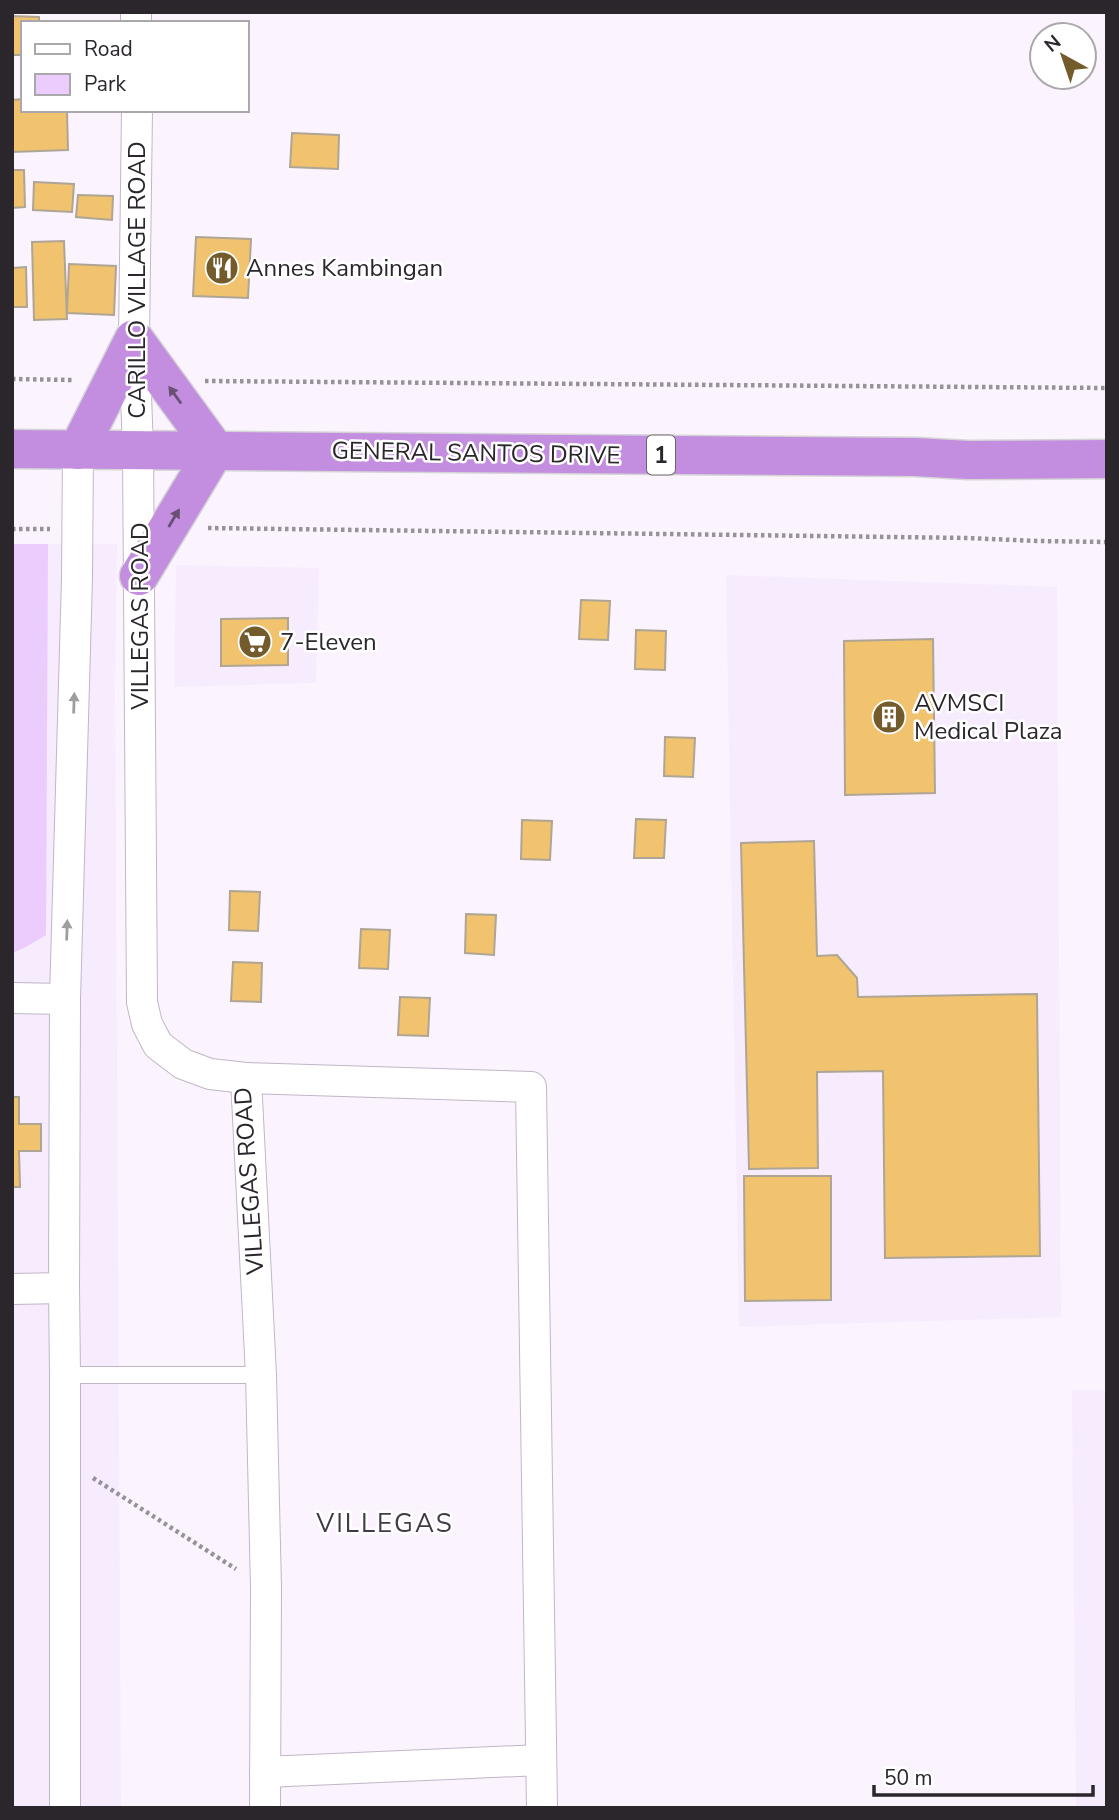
<svg xmlns="http://www.w3.org/2000/svg" width="1119" height="1820" font-family="'Nunito Sans',sans-serif">
	<rect width="100%" height="100%" fill="#fbf4ff"/>
	<g fill="#f7ebfe">
		<polygon points="12,544 117,544 115,689 121,1808 12,1808"/>
		<polygon points="176,565 319,568 316,683 174,687"/>
		<polygon points="726,575 1057,587 1061,1317 739,1327"/>
		<polygon points="1072,1390 1107,1390 1107,1808 1076,1808"/>
	</g>
	<polygon fill="#ebccfd" points="12,544 48,544 46,935 24,948 12,953"/>
	<g fill="#f1c36f" stroke="#afa595" stroke-width="2">
		<polygon points="12,16 39,17 39,23 23,23 23,55 12,55"/>
		<polygon points="23,99 23,110 67,110 68,150 12,152 12,100"/>
		<polygon points="292,133 339,135 338,169 290,167"/>
		<polygon points="12,170 24,170 25,207 12,208"/>
		<polygon points="34,182 74,184 72,212 33,210"/>
		<polygon points="78,195 113,196 112,220 76,217"/>
		<polygon points="196,237 251,239 248,298 193,296"/>
		<polygon points="64,241 67,319 34,320 32,242"/>
		<polygon points="69,264 116,266 114,315 67,313"/>
		<polygon points="26,267 27,307 12,307 12,268"/>
		<polygon points="581,600 610,601 608,640 579,639"/>
		<polygon points="288,618 288,665 221,666 221,619"/>
		<polygon points="636,630 666,631 665,670 635,669"/>
		<polygon points="933,639 935,793 845,795 844,641"/>
		<polygon points="665,737 695,738 693,777 664,776"/>
		<polygon points="636,819 666,820 664,858 634,858"/>
		<polygon points="522,820 552,821 550,860 521,859"/>
		<polygon points="814,841 817,956 837,955 857,978 858,997 1037,994 1040,1256 885,1258 883,1071 817,1072 818,1168 749,1169 741,843"/>
		<polygon points="230,891 260,892 258,931 229,930"/>
		<polygon points="466,914 496,915 494,955 465,953"/>
		<polygon points="361,929 390,930 388,969 359,968"/>
		<polygon points="233,962 262,963 261,1002 231,1001"/>
		<polygon points="400,997 430,998 428,1036 398,1035"/>
		<polygon points="12,1097 19,1097 19,1124 41,1124 41,1151 19,1151 20,1187 12,1187"/>
		<polygon points="744,1176 831,1176 831,1300 745,1301"/>
	</g>
	<g fill="none" stroke-linecap="round" stroke-linejoin="round">
		<defs>
			<polyline id="service" points="65,1375 261,1375"/>
			<g id="minor">
				<polyline points="136,12 136,23"/>
				<polyline points="137,110 134,339 138,450 142,1002 147,1024 158,1045 183,1064 210,1074 246,1078 531,1087 542,1808"/>
				<polyline points="12,998 65,999"/>
				<polyline points="246,1078 261,1375 266,1588 265,1808"/>
				<polyline points="12,1289 64,1288"/>
				<polyline points="265,1772 541,1760"/>
				<polyline points="65,1808 65,1375 64,1288 65,999 77,578 78,450"/>
			</g>
			<g id="trunk">
				<polyline points="12,449 915,457 968,460 1107,459"/>
				<polyline points="78,450 134,339 215,450"/>
				<polyline points="139,576 215,450"/>
			</g>
		</defs>
		<use href="#service" stroke="#c1b6c7" stroke-width="18"/>
		<use href="#minor" stroke="#c1b6c7" stroke-width="32"/>
		<use href="#trunk" stroke="#d4d4d5" stroke-width="41"/>
		<g stroke="#97929a" stroke-width="4.5" stroke-dasharray="3.5 3.5" stroke-linecap="butt">
			<polyline points="12,379 75,380"/>
			<polyline points="205,381 1107,388"/>
			<polyline points="208,528 968,538 1037,541 1107,542"/>
			<polyline points="12,529 50,529"/>
			<polyline points="93,1478 236,1569"/>
		</g>
		<use href="#service" stroke="#fff" stroke-width="16"/>
		<use href="#minor" stroke="#fff" stroke-width="30"/>
		<use href="#trunk" stroke="#c48ee0" stroke-width="38"/>
	</g>
	<defs><path id="oneway-solid" d="M-6-.8H1V-3.2L6.5 0L1 3.2V.8H-6Z" transform="scale(1.75)"/></defs>
	<g fill="#685074">
		<use href="#oneway-solid" transform="translate(175 395) rotate(-126)"/>
		<use href="#oneway-solid" transform="translate(174 518) rotate(-59)"/>
	</g>
	<g fill="#9f9da0">
		<use href="#oneway-solid" transform="translate(74 703) rotate(-88)"/>
		<use href="#oneway-solid" transform="translate(67 930) rotate(-88)"/>
	</g>
	<defs>
		<symbol id="restaurant-disc" viewBox="-11 -11 22 22"><circle r="9.5" fill="#745b2c" stroke="#fff"/><path d="M-5-6h1v4h1v-4h1v4h1v-4h1v5L-1.5 .5V6h-2V.5L-5-1ZM5-6V6H3V1.5H1.5Q1.5-4 5-6Z" fill="#fff"/></symbol>
		<symbol id="supermarket-disc" viewBox="-11 -11 22 22"><circle r="9.5" fill="#745b2c" stroke="#fff"/><path d="M-6-5.5h2.5l.6 2H6L4.5 2H-2.5L-4.4-4H-6ZM-1.5 3.2a1.3 1.3 0 1 0 .1 0ZM3 3.2a1.3 1.3 0 1 0 .1 0Z" fill="#fff"/></symbol>
		<symbol id="building-disc" viewBox="-11 -11 22 22"><circle r="9.5" fill="#745b2c" stroke="#fff"/><path d="M-4-6H4V6H1V3H-1V6H-4ZM-2.5-4.3h1.7v1.8h-1.7ZM.8-4.3h1.7v1.8H.8ZM-2.5-1h1.7V.8h-1.7ZM.8-1h1.7V.8H.8Z" fill="#fff"/></symbol>
	</defs>
	<g fill-rule="evenodd">
		<use href="#restaurant-disc" x="203" y="249" width="38" height="38"/>
		<use href="#supermarket-disc" x="236" y="623" width="38" height="38"/>
		<use href="#building-disc" x="870" y="698" width="38" height="38"/>
	</g>
	<g text-anchor="middle" dominant-baseline="central" stroke-width="5" stroke-linejoin="round" paint-order="stroke">
		<rect fill="#fff" stroke="#6a676b" stroke-width="2" x="647" y="435.5" width="28" height="39" rx="5"/>
		<g font-size="23" font-weight="bold" fill="#2a262c">
			<text x="661" y="455">1</text>
		</g>
		<g font-size="24" fill="#2a262c" stroke="#fff" text-anchor="start">
			<text x="246" y="268">Annes Kambingan</text>
			<text x="280" y="642">7-Eleven</text>
			<text x="914" y="703">AVMSCI<tspan x="914" dy="28">Medical Plaza</tspan></text>
		</g>
		<g font-size="24" fill="#2a262c" stroke="#fff">
			<text transform="translate(137 280) rotate(-90)">CARILLO VILLAGE ROAD</text>
			<text transform="translate(476 453) rotate(1)">GENERAL SANTOS DRIVE</text>
			<text transform="translate(140 616) rotate(-90)">VILLEGAS ROAD</text>
			<text transform="translate(249 1181) rotate(-94)">VILLEGAS ROAD</text>
		</g>
		<g font-size="26" letter-spacing="2" fill="#423a48" stroke="#fff">
			<text x="385" y="1523">VILLEGAS</text>
		</g>
	</g>
	<rect width="1119" height="1820" fill="none" stroke="#2a262c" stroke-width="28"/>
	<rect x="21" y="21" width="228" height="91" fill="#ffffff" stroke="#aaa8ab" stroke-width="2"/>
	<rect x="35" y="44" width="35" height="10" fill="#ffffff" stroke="#aaa8ab" stroke-width="2"/>
	<text x="84" y="56" font-size="21" fill="#2a262c">Road</text>
	<rect x="35" y="74" width="35" height="21" fill="#ebccfd" stroke="#aaa8ab" stroke-width="2"/>
	<text x="84" y="91" font-size="21" fill="#2a262c">Park</text>
	<g transform="translate(1063 56) rotate(320)"><circle r="33" fill="#ffffff" stroke="#aaa8ab" stroke-width="2"/>
	<path d="M0-5L12 26L0 18L-12 26Z" fill="#745b2c"/>
	<text y="-10" font-size="19" font-weight="bold" text-anchor="middle" fill="#2a262c">N</text>
	</g>
	<path d="M874 1785v10h219v-10" fill="none" stroke="#2a262c" stroke-width="3.5"/>
	<text x="884" y="1785" font-size="21" fill="#2a262c" stroke="#ffffff" stroke-width="5" paint-order="stroke">50 m</text>
</svg>
